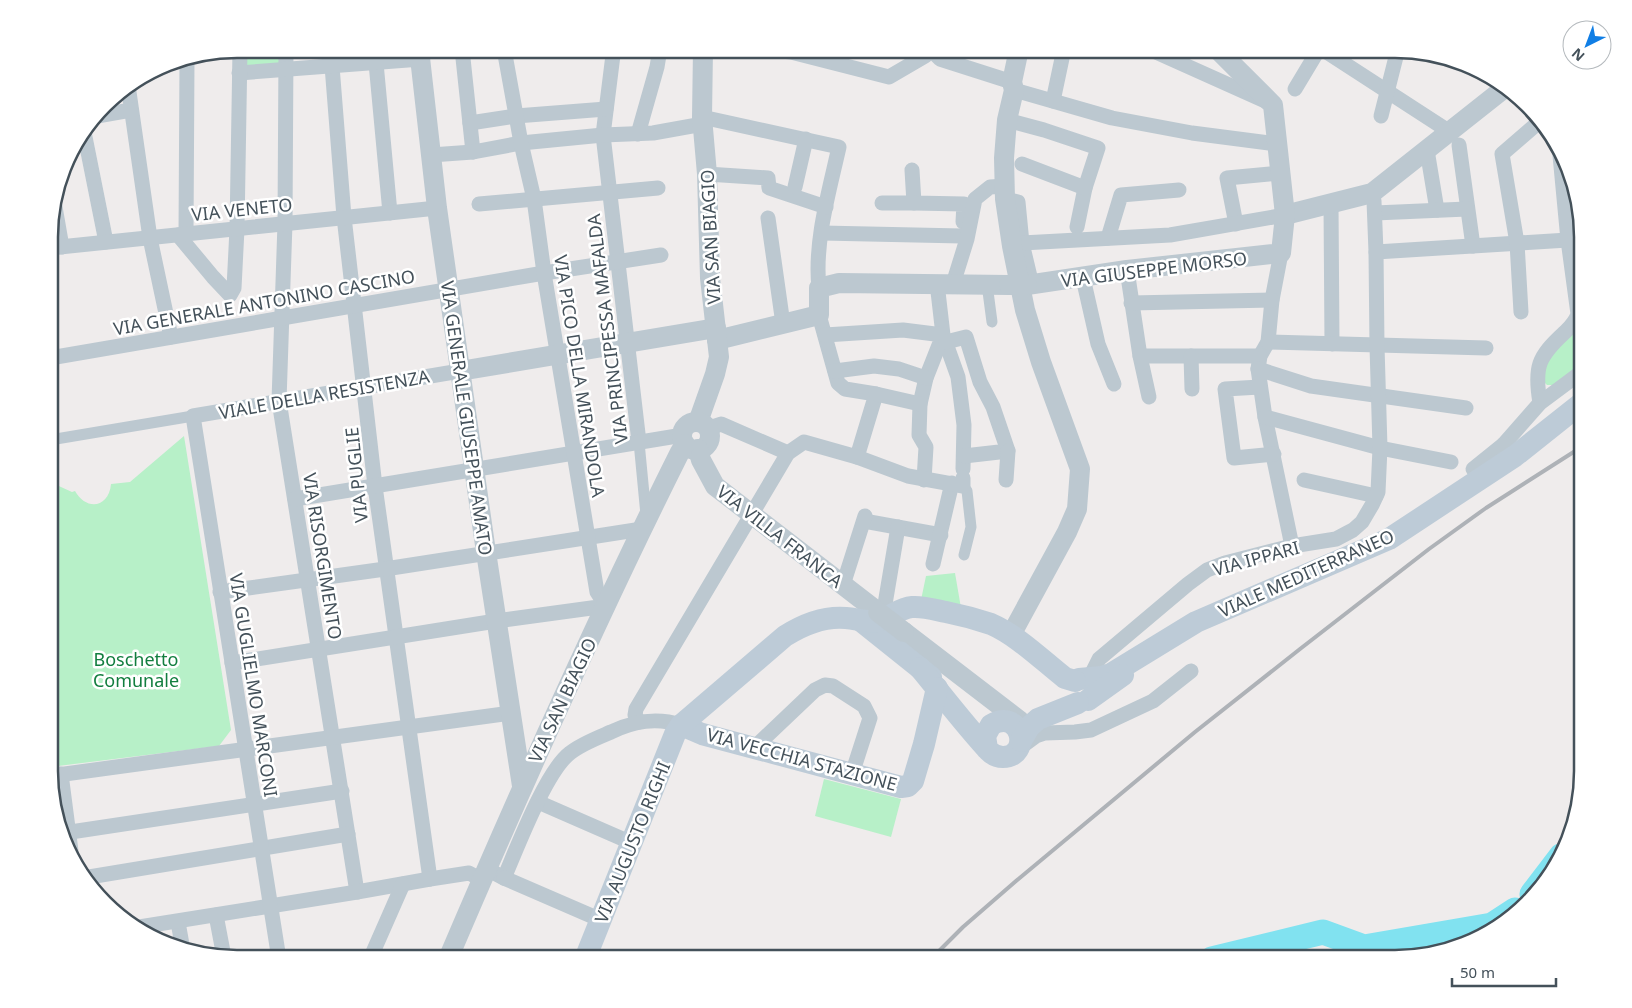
<svg xmlns="http://www.w3.org/2000/svg" width="1632" height="1008" font-family="'Noto Sans',sans-serif">
	<rect width="100%" height="100%" fill="#efecec"/>
	<g fill="#b7f0c8">
		<polygon points="265,49 279,49 280,65 245,67 246,52"/>
		<polygon points="1576,235 1583,235 1583,310"/>
		<polygon points="1583,315 1583,363 1553,385 1547,385 1542,380 1547,361"/>
		<path d="M184 436 231 730 219 746 50 767V482L72 492 75 491C86 511 109 508 111 484L130 482Z"/>
		<polygon points="955,573 961,608 921,600 926,576"/>
		<polygon points="824,779 901,799 891,837 815,816"/>
	</g>
	<g fill="none" stroke-linecap="round" stroke-linejoin="round">
		<g stroke="#81e2f0" stroke-width="25">
			<polyline points="1532,894 1561,856"/>
			<polyline points="1212,959 1323,932 1364,947 1492,925 1515,910"/>
		</g>
		<g stroke="#bcc8d0" stroke-width="11">
			<polyline points="987,284 992,322"/>
			<polyline points="50,440 193,416"/>
			<polyline points="639,442 646,515"/>
			<polyline points="963,486 967,491 971,527 964,555"/>
		</g>
		<g stroke="#bcc8d0" stroke-width="15">
			<polyline points="286,49 285,223 279,401 357,892"/>
			<polyline points="462,49 473,152"/>
			<polyline points="610,49 613,55 603,135 639,442"/>
			<polyline points="764,49 791,52 889,77 925,56"/>
			<polyline points="930,49 940,59 1012,82"/>
			<polyline points="1149,49 1265,101"/>
			<polyline points="1322,49 1450,132"/>
			<polyline points="376,63 390,213"/>
			<polyline points="332,66 344,217 375,486 430,879"/>
			<polyline points="239,73 421,59"/>
			<polyline points="128,85 150,238 171,337"/>
			<polyline points="1295,89 1319,49"/>
			<polyline points="1014,90 1112,118 1192,133 1277,144"/>
			<polyline points="1053,101 1064,49"/>
			<polyline points="97,116 131,110"/>
			<polyline points="1381,116 1398,49"/>
			<path d="M702 117 839 147C829 192 814 242 819 288"/>
			<polyline points="1007,120 1044,130 1098,148 1085,188 1077,227"/>
			<polyline points="470,123 516,116 606,109"/>
			<polyline points="84,132 106,242"/>
			<polyline points="638,134 657,67 660,49"/>
			<polyline points="1459,145 1473,246"/>
			<polyline points="1427,150 1437,210"/>
			<polyline points="431,155 473,152 521,143 603,135 653,133 703,124"/>
			<polyline points="1022,164 1085,188"/>
			<polyline points="912,170 914,203 964,204 963,222"/>
			<polyline points="707,174 768,178 769,188 826,207"/>
			<polyline points="795,187 806,139"/>
			<polyline points="1005,199 1018,202 1022,243 1032,285"/>
			<polyline points="54,201 62,247"/>
			<polyline points="882,203 914,203"/>
			<polyline points="479,204 658,188"/>
			<polyline points="1331,204 1332,344"/>
			<polyline points="1375,213 1467,209"/>
			<polyline points="768,218 783,324"/>
			<polyline points="1236,224 1227,178 1279,173"/>
			<polyline points="822,233 962,236"/>
			<polyline points="186,234 187,59"/>
			<polyline points="178,235 213,277 230,295 234,288 237,229 240,49"/>
			<polyline points="1108,238 1121,195 1179,190"/>
			<polyline points="1022,243 1170,235 1285,215"/>
			<polyline points="50,248 437,208"/>
			<polyline points="1376,252 1568,240"/>
			<polyline points="1281,253 1272,300 1268,342 1260,356 1258,369 1265,417 1292,546"/>
			<polyline points="1127,270 1140,356 1149,397"/>
			<polyline points="1083,278 1098,344 1114,384"/>
			<polyline points="937,283 943,335 958,377 964,425 963,469"/>
			<polyline points="953,284 967,239 975,199 990,187 1005,186"/>
			<polyline points="1131,303 1272,300"/>
			<polyline points="1521,312 1517,243 1502,154 1539,122"/>
			<polyline points="819,315 838,383 845,389 876,394 857,457"/>
			<polyline points="825,335 903,330 943,335 926,378 920,404 919,435 926,447 924,480"/>
			<polyline points="946,342 966,337 980,382 993,407 1008,451 964,456"/>
			<polyline points="1268,342 1486,348"/>
			<polyline points="1140,356 1260,356"/>
			<polyline points="1191,356 1192,389"/>
			<polyline points="50,358 544,273 661,255"/>
			<polyline points="1258,369 1311,386 1466,408"/>
			<polyline points="835,371 874,366 899,369 926,378"/>
			<polyline points="1260,387 1225,389 1234,458 1274,454"/>
			<polyline points="876,394 920,404"/>
			<path d="M1540 403C1534 367 1538 357 1564 333 1570 327 1575 323 1578 314L1568 240 1559 145"/>
			<polyline points="1265,417 1380,448 1451,462"/>
			<polyline points="710,433 715,426 721,424 788,453"/>
			<polyline points="1515,456 1504,444 1540,403 1583,371"/>
			<polyline points="1473,469 1504,444"/>
			<polyline points="1006,480 1008,451"/>
			<polyline points="1304,480 1376,496"/>
			<polyline points="295,499 683,435"/>
			<polyline points="864,521 941,535"/>
			<polyline points="933,564 952,483"/>
			<polyline points="843,585 865,516"/>
			<polyline points="220,592 385,569 642,529"/>
			<polyline points="883,616 898,527"/>
			<polyline points="232,663 496,621 606,606 597,592 544,273 534,199 521,143 504,49"/>
			<polyline points="1092,686 1092,673 1099,659 1188,584 1207,570 1225,563 1292,546 1336,539 1353,530 1362,522 1372,505 1378,492 1380,448 1377,346 1376,252 1374,201 1372,193"/>
			<polyline points="639,722 635,715 636,709 788,453 804,442 857,457 908,476 963,486 963,478"/>
			<polyline points="755,747 815,690 825,685 833,686 864,706 870,718 852,774"/>
			<polyline points="1021,747 1036,736 1045,733 1075,732 1091,730 1153,701 1191,671"/>
			<polyline points="61,774 71,851"/>
			<polyline points="50,776 511,713"/>
			<polyline points="538,802 632,843"/>
			<polyline points="64,833 342,791"/>
			<path d="M487 869 504 878C517 848 546 771 570 753 581 744 597 738 611 732 634 721 656 717 681 725"/>
			<polyline points="83,878 348,834"/>
			<polyline points="504,878 601,920"/>
			<polyline points="216,915 224,957"/>
			<polyline points="178,922 183,950"/>
			<polyline points="133,928 357,892 430,879 469,873 482,880"/>
			<polyline points="279,959 193,416 460,371"/>
			<polyline points="370,959 403,884"/>
		</g>
		<g stroke="#bcc8d0" stroke-width="20">
			<polyline points="419,49 437,208 486,552 522,786"/>
			<polyline points="1285,215 1372,193 1506,87"/>
			<polyline points="1027,285 1127,270 1281,253 1285,215 1273,105 1217,49"/>
			<polyline points="717,340 819,315 819,288 839,283 1009,285"/>
			<polyline points="460,371 716,328"/>
			<polyline points="698,422 715,374 719,357 710,278 707,174 702,117 703,49"/>
			<circle cx="696" cy="436" r="14"/>
			<polyline points="698,449 701,460 715,486 878,612"/>
			<polyline points="904,632 1020,721"/>
			<polyline points="1011,635 1067,532 1077,509 1080,469 1041,362 1025,310 1012,246 1005,199 1004,158 1007,120 1014,90 1012,82 1019,49"/>
			<path d="M448 959C521 788 597 618 680 452L685 444"/>
		</g>
		<g stroke="#bdcbd7" stroke-width="22">
			<polyline points="861,621 931,677"/>
			<path d="M920 668C943 696 965 725 989 751 993 755 997 757 1003 757 1032 757 1022 707 991 725L985 736 987 749"/>
			<polyline points="1079,679 1102,677 1111,674 1196,622 1389,539 1515,456 1583,402"/>
			<polyline points="1088,700 1123,675"/>
			<polyline points="681,725 702,734 901,787 908,786 913,781 924,744 937,688"/>
			<polyline points="1021,741 1029,727 1038,719 1078,703"/>
			<path d="M585 959 675 734 681 725 785 636C804 624 824 616 846 618 857 619 867 622 877 621 890 618 899 608 912 607 923 606 936 610 946 612 961 615 976 619 991 624 1018 636 1042 660 1065 678L1075 681"/>
		</g>
		<polyline stroke="#aeb2b7" stroke-width="4" points="931,959 963,927 1016,881 1195,732 1300,649 1429,549 1486,508 1583,446"/>
		<g stroke="#bcc8d0" stroke-width="20">
			<polyline points="1009,285 1027,285"/>
			<polyline points="878,612 904,632"/>
		</g>
	</g>
	<g text-anchor="middle" dominant-baseline="central" stroke-width="5" stroke-linejoin="round" paint-order="stroke">
		<g font-size="18" fill="#44515a" stroke="#fff">
			<text transform="translate(242 209) rotate(-6)">VIA VENETO</text>
			<text transform="translate(710 237) rotate(-93)">VIA SAN BIAGIO</text>
			<text transform="translate(1154 269) rotate(-7)">VIA GIUSEPPE MORSO</text>
			<text transform="translate(264 302) rotate(-10)">VIA GENERALE ANTONINO CASCINO</text>
			<text transform="translate(607 329) rotate(-97)">VIA PRINCIPESSA MAFALDA</text>
			<text transform="translate(580 376) rotate(81)">VIA PICO DELLA MIRANDOLA</text>
			<text transform="translate(324 394) rotate(-10)">VIALE DELLA RESISTENZA</text>
			<text transform="translate(467 418) rotate(82)">VIA GENERALE GIUSEPPE AMATO</text>
			<text transform="translate(356 475) rotate(-96)">VIA PUGLIE</text>
			<text transform="translate(780 536) rotate(38)">VIA VILLA FRANCA</text>
			<text transform="translate(323 556) rotate(81)">VIA RISORGIMENTO</text>
			<text transform="translate(1256 558) rotate(-15)">VIA IPPARI</text>
			<text transform="translate(1306 573) rotate(-24)">VIALE MEDITERRANEO</text>
			<text transform="translate(254 685) rotate(81)">VIA GUGLIELMO MARCONI</text>
			<text transform="translate(562 700) rotate(-65)">VIA SAN BIAGIO</text>
			<text transform="translate(802 759) rotate(15)">VIA VECCHIA STAZIONE</text>
			<text transform="translate(632 842) rotate(-68)">VIA AUGUSTO RIGHI</text>
		</g>
		<g font-size="18" fill="#127e3f" stroke="#fff">
			<text x="136" y="659">Boschetto<tspan x="136" dy="21">Comunale</tspan></text>
		</g>
	</g>
	<path d="M0 0H1632V1008H0ZM237 58H1395A179 179 0 0 1 1574 237V771A179 179 0 0 1 1395 950H237A179 179 0 0 1 58 771V237A179 179 0 0 1 237 58Z" fill="#fff" fill-rule="evenodd"/>
	<path fill="none" stroke="#44515a" stroke-width="2.5" d="M237 58H1395A179 179 0 0 1 1574 237V771A179 179 0 0 1 1395 950H237A179 179 0 0 1 58 771V237A179 179 0 0 1 237 58Z"/>
	<g transform="translate(1587 45) rotate(222)"><circle r="24" fill="#ffffff" stroke="#b4b9bd"/>
	<path d="M0-4L9 19L0 12L-9 19Z" fill="#107ee5"/>
	<text y="-8" font-size="14" font-weight="bold" text-anchor="middle" fill="#44515a">N</text>
	</g>
	<path d="M1452 978v8h104v-8" fill="none" stroke="#44515a" stroke-width="2.5"/>
	<text x="1460" y="978" font-size="15" fill="#44515a" stroke="#ffffff" stroke-width="4" paint-order="stroke">50 m</text>
</svg>
